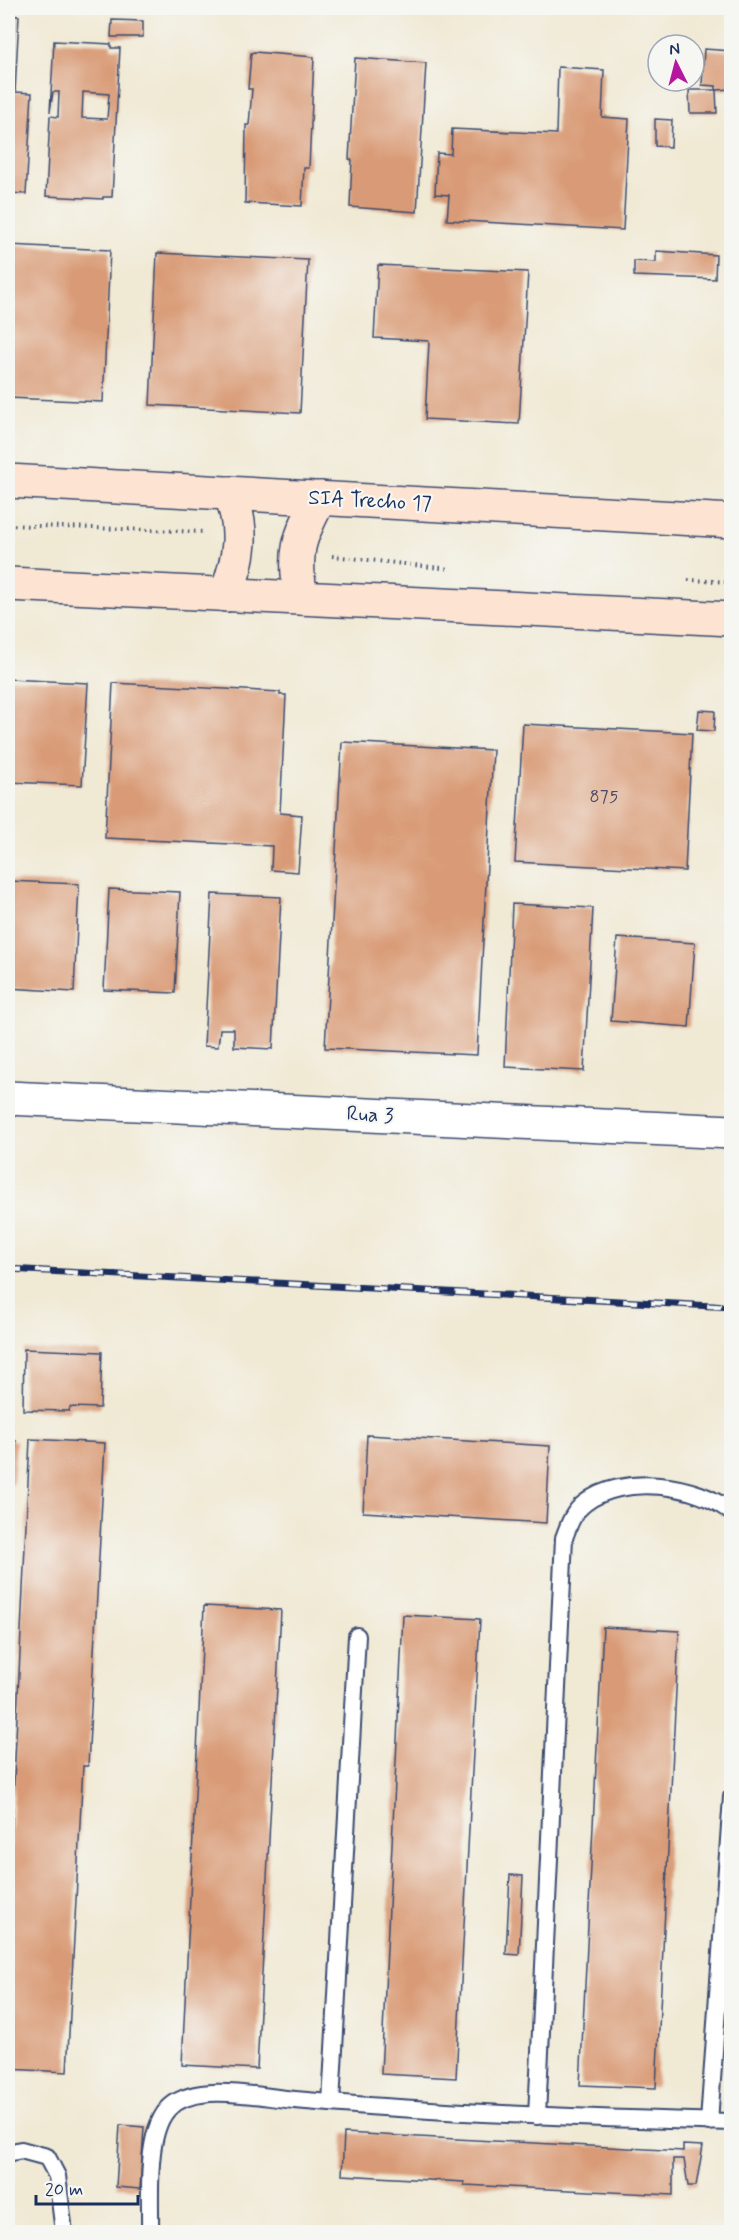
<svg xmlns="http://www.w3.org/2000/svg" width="739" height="2240" font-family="Mynerve,sans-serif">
	<rect width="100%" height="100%" fill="#f6f6f2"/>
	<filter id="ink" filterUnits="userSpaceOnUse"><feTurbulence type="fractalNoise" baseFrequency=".0167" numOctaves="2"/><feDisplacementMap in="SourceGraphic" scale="12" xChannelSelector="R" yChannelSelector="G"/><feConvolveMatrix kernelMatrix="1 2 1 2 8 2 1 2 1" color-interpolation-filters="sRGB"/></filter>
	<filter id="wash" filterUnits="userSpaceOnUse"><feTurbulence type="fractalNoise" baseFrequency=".008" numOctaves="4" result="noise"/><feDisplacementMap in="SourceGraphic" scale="24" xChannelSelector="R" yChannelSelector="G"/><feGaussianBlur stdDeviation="1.35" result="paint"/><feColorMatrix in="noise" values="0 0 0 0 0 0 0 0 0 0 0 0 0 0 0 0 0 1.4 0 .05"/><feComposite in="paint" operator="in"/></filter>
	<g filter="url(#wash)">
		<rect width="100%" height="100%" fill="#f0e9d4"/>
		<g id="blocks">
			<g fill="#d99b77" fill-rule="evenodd">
				<polygon points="8,15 19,16 15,92 32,93 26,194 8,193"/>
				<polygon points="112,20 143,21 143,37 111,37"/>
				<path d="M54 41 111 44V48H120L112 197H103V199L46 196 50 116 58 117 59 92H53L50 112ZM83 92 109 94 107 119 82 118Z"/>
				<polygon points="704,49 732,51 732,89 716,90 716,86 702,85"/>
				<polygon points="254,52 314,57 309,168 304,168 302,206 245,203 246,125 249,125 252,89 248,89 251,53"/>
				<polygon points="355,58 426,63 417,212 350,207 352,160 349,159"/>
				<polygon points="558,67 604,70 602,117 629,119 623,230 447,220 449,195 435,194 437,153 451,154 452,129 556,134"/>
				<polygon points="689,90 716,90 717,113 690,113"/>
				<polygon points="655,119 672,120 671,147 655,146"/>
				<polygon points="8,245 110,250 103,402 8,398"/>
				<polygon points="656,251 716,255 715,279 634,276 634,261 656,262"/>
				<polygon points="157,253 308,260 300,413 150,405"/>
				<polygon points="378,265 528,272 519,424 425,419 429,341 374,338"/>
				<polygon points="8,679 88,683 82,785 8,782"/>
				<polygon points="113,683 280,692 280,695 286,695 280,813 302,815 298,872 271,870 272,846 105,838"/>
				<polygon points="699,710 715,711 714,731 697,730"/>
				<polygon points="523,724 692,733 685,871 515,862"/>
				<polygon points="342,742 493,750 477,1055 325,1048"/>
				<polygon points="8,881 79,884 74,992 8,988"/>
				<polygon points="109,889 180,892 175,993 104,990"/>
				<polygon points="212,894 281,897 273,1049 234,1047 234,1029 220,1029 218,1047 204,1046"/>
				<polygon points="512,904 593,908 584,1071 505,1067"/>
				<polygon points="617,938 695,943 689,1027 611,1021"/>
				<polygon points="24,1349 102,1352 100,1408 70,1407 69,1411 23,1410"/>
				<polygon points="367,1435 550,1446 546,1523 363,1512"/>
				<polygon points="30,1439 105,1443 88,1766 83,1766 67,2072 8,2069 8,1909"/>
				<polygon points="8,1440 16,1441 13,1485 8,1485"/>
				<polygon points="204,1606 281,1610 257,2069 182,2065"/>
				<polygon points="403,1615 480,1619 456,2078 381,2074"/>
				<polygon points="603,1627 679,1631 656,2088 580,2085"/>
				<polygon points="510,1875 523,1876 519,1955 506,1954"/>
				<polygon points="120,2125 144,2127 140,2189 116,2187"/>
				<polygon points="344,2133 683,2151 683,2145 703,2146 696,2186 688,2186 684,2159 673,2159 673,2195 464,2185 464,2182 342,2175"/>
			</g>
		</g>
	</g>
	<g filter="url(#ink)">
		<use href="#blocks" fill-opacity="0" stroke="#3b4b70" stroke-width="1.5"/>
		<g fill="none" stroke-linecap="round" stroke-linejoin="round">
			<defs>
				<g id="service">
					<polyline points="331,2103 357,1636"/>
					<path d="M537 2116 564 1538C569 1524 573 1512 585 1503 621 1474 698 1483 732 1513"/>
					<polyline points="709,2122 732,1797"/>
					<polyline points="8,2153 21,2150 47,2157 57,2176 64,2232"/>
					<path d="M150 2232C151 2199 144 2129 171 2106 199 2082 260 2097 295 2100 440 2113 586 2118 732 2122"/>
				</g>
				<polyline id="tertiary" points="8,1098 732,1132"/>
				<g id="secondary">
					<polyline points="8,481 732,521"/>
					<polyline points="8,584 732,619"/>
					<path d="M226 595C240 558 245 530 230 493"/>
					<path d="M301 598C293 552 298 539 320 498"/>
				</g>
			</defs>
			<use href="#service" stroke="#3b4b70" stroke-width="20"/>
			<use href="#tertiary" stroke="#3b4b70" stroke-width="36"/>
			<use href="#secondary" stroke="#3b4b70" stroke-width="36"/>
			<g stroke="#3b4b70" stroke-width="4" stroke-dasharray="1.5 4.5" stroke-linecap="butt">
				<polyline points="8,525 205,532"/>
				<polyline points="332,556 450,569"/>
				<polyline points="688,580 732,582"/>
			</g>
			<use href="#service" stroke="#fff" stroke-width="16"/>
			<use href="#tertiary" stroke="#fff" stroke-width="33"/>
			<use href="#secondary" stroke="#fde3d1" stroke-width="33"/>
			<defs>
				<polyline id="rail" points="8,1269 732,1307"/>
			</defs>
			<use href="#rail" stroke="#1b2f5e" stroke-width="7"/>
			<use href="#rail" stroke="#f6f6f2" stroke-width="4.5" stroke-dasharray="14" stroke-linecap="butt"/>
		</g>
	</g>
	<g text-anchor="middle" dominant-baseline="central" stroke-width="4.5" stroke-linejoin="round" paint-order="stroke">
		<g font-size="18" fill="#4a4a64">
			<text x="604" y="797">875</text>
		</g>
		<g font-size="21" fill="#1b2f5e" stroke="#f6f6f2">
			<text transform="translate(370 501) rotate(3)">SIA Trecho 17</text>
			<text transform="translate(370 1115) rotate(3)">Rua 3</text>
		</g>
	</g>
	<rect width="739" height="2240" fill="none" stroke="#f6f6f2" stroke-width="30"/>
	<g transform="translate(676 63) rotate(354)"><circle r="28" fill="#f6f6f2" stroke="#9ea6b7" stroke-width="1.5"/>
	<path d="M0-4.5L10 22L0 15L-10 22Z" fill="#b5179e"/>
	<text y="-9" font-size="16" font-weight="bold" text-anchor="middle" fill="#1b2f5e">N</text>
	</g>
	<path d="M36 2195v9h102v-9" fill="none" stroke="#1b2f5e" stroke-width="3"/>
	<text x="45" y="2195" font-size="18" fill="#1b2f5e" stroke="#f6f6f2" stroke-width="4.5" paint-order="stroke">20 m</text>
</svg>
